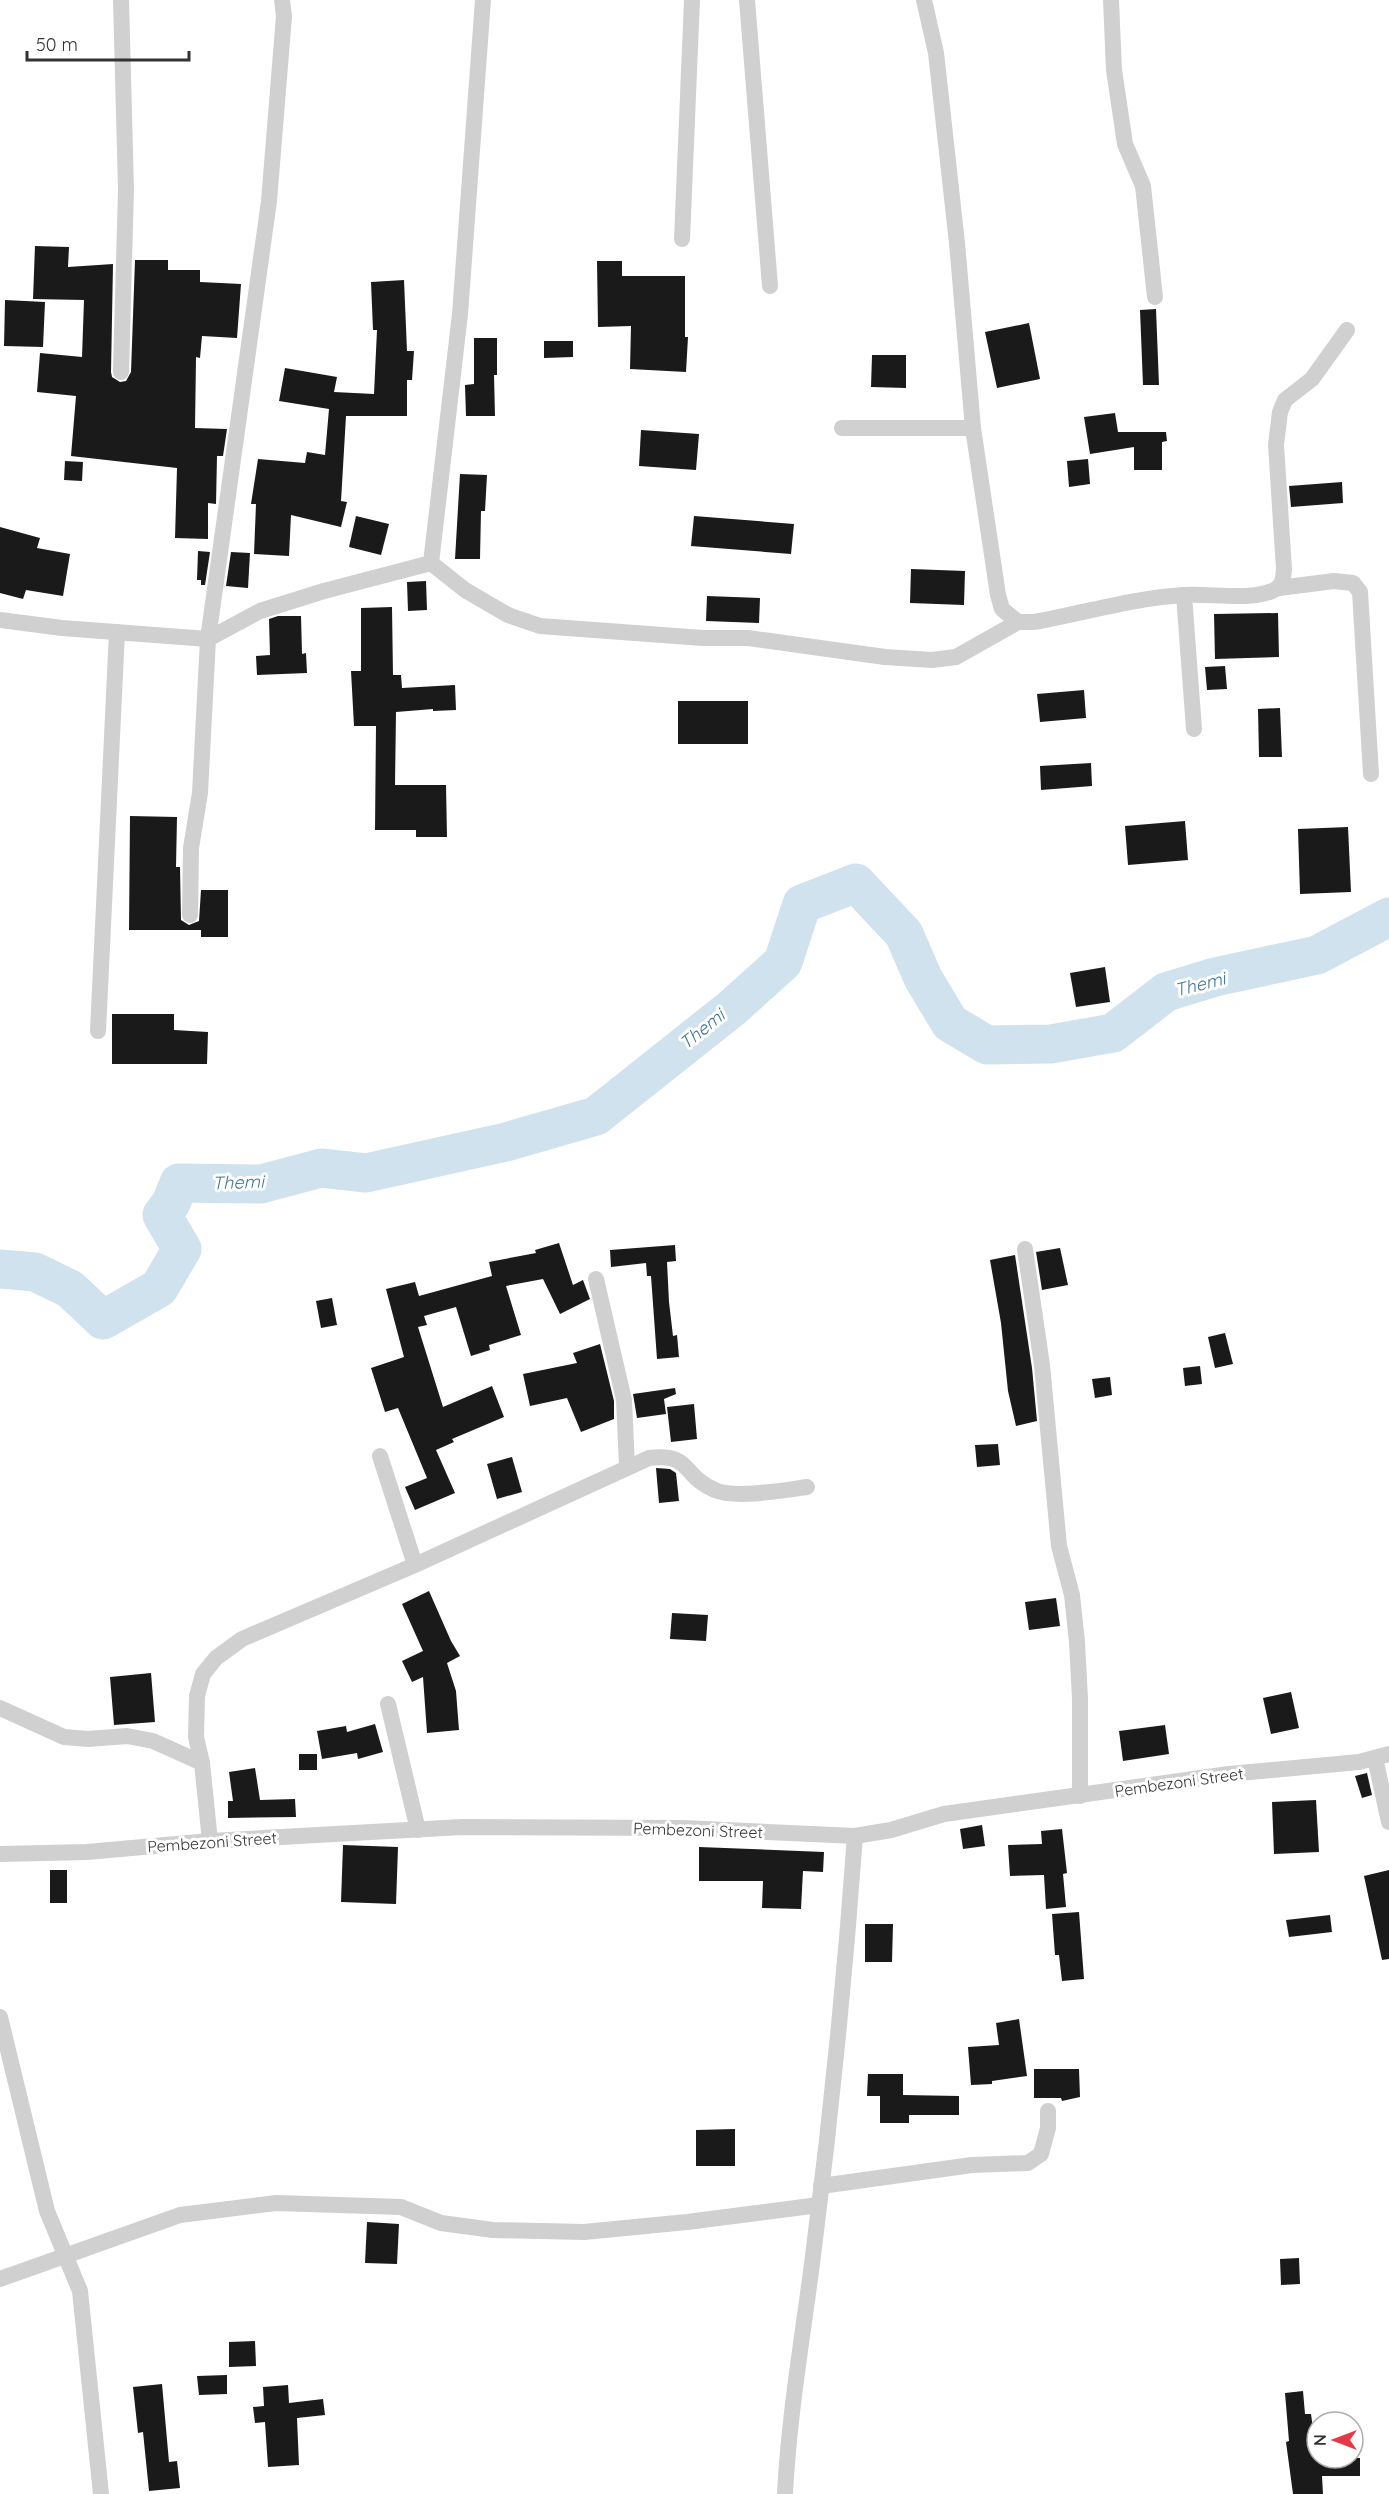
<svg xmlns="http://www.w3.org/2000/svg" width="1389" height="2494" font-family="Quicksand,sans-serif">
	<rect width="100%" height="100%" fill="#fff"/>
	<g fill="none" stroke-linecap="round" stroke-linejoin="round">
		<polyline stroke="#cfe2ee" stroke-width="39" points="0,1269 35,1272 70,1289 103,1320 159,1288 182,1249 162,1215 171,1203 179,1183 261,1184 321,1168 366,1173 506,1142 596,1116 732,1008 783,962 802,904 856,883 904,934 923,978 950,1023 987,1045 1051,1044 1113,1033 1166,992 1215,977 1317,955 1389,917"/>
	</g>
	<g fill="#1a1a1a">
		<polygon points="35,246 69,247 68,267 113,264 111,372 112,377 120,382 126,381 131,372 135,260 168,260 168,270 200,270 200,282 241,284 237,338 202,336 200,358 196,357 195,428 227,429 223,456 217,456 216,504 208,503 208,539 175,538 177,468 71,456 76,396 37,392 40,353 82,357 84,300 33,299"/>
		<polygon points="597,261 622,261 622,276 685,276 685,337 688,337 686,372 630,369 631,326 598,327"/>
		<polygon points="404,280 407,351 414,351 412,380 407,380 407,416 346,416 341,501 347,502 341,527 291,515 289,556 254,554 256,504 251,504 258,459 305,463 307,452 325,455 329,409 279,401 285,368 337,377 334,392 374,394 377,330 373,330 371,282"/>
		<polygon points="5,300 45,302 43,347 4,346"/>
		<polygon points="1156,309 1159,385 1143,385 1140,310"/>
		<polygon points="1029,323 1040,379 997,388 985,332"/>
		<polygon points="474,338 497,338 497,375 494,375 495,416 466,416 465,385 474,384"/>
		<polygon points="544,341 573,341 573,357 544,358"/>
		<polygon points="872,355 906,355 906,388 871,387"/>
		<polygon points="1115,413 1118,432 1166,432 1167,441 1162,442 1162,470 1134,470 1134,447 1090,454 1084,417"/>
		<polygon points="641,430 699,434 696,470 639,466"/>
		<polygon points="1088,459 1090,484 1069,487 1067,461"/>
		<polygon points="65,461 83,462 82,481 64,480"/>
		<polygon points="460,474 487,475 485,511 481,511 480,559 455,559"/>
		<polygon points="1342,482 1343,503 1291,507 1289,486"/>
		<polygon points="356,516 389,524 381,555 349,547"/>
		<polygon points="694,516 794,524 791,554 691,546"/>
		<polygon points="0,527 40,538 37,548 70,554 63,596 26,590 23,599 0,593"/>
		<polygon points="198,551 210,552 205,585 201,585 201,580 197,580"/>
		<polygon points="231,552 250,553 248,588 226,586"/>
		<polygon points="911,569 965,571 964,605 910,603"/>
		<polygon points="426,581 427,610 408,611 407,582"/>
		<polygon points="707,596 760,598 759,623 706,621"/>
		<polygon points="392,607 393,675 401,675 402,688 455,685 456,710 433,711 433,709 396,712 395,785 446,785 447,837 416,837 416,830 375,830 376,726 354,726 351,671 361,671 361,608"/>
		<polygon points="1278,613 1279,657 1215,659 1214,614"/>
		<polygon points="278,616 301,616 302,654 306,653 307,673 257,675 256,656 270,655 269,619"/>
		<polygon points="1225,666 1227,689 1207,690 1205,667"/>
		<polygon points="1084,690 1086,718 1040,722 1037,694"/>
		<rect x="678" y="701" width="70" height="43"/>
		<polygon points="1280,708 1282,757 1259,757 1258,709"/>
		<polygon points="1091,763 1092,786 1041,790 1040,766"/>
		<polygon points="130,816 177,817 176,867 180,867 181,920 189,925 199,921 201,890 228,890 228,937 201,937 201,930 129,930"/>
		<polygon points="1185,821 1188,860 1128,865 1125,826"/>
		<polygon points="1348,827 1351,892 1300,894 1298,829"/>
		<polygon points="1105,967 1110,1002 1076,1007 1070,973"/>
		<polygon points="112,1014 174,1014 174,1030 208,1032 207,1064 112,1064"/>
		<polygon points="559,1243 573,1285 583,1280 590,1299 560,1314 543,1279 506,1286 521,1335 489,1345 490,1350 471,1356 456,1307 424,1316 427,1325 418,1327 443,1407 492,1386 504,1417 452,1439 454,1442 436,1450 455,1493 415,1510 405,1487 427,1478 398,1408 385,1412 371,1368 404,1357 386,1289 415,1282 419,1296 492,1276 489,1262 536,1253 535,1250"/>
		<polygon points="675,1245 676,1261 667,1262 669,1302 673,1336 677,1335 679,1357 657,1359 651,1276 647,1276 646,1263 611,1267 610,1250"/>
		<polygon points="1060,1248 1068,1285 1042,1290 1036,1252"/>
		<polygon points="1015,1255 1032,1368 1037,1421 1016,1426 1008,1391 1001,1323 990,1260"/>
		<polygon points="332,1298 337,1325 321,1328 316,1301"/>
		<polygon points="1225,1333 1233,1364 1215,1368 1208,1337"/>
		<polygon points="600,1344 614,1401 614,1419 581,1432 567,1398 530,1406 523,1374 577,1363 573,1353"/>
		<polygon points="1200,1366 1202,1384 1185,1386 1183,1368"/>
		<polygon points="1110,1377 1112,1395 1095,1398 1092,1379"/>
		<polygon points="675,1388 676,1394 664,1399 666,1414 637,1418 633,1394"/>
		<polygon points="694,1404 697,1439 671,1442 667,1407"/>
		<polygon points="998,1444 1000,1465 977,1467 975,1445"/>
		<polygon points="512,1457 522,1492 497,1499 487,1464"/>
		<polygon points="656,1468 670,1469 676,1473 679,1501 659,1503"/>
		<polygon points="429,1591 451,1641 460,1656 447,1663 456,1691 459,1730 427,1733 423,1677 412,1682 402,1661 423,1651 402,1604"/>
		<polygon points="1056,1598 1060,1626 1029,1630 1025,1602"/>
		<polygon points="672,1613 708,1615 706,1641 670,1639"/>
		<polygon points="151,1673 155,1722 114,1725 110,1677"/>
		<polygon points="1291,1692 1299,1728 1271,1734 1263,1698"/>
		<polygon points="375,1724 383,1752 358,1759 357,1753 322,1759 317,1731 346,1726 347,1732"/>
		<polygon points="1165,1725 1169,1754 1123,1761 1119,1731"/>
		<rect x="299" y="1754" width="18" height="16"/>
		<polygon points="255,1768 260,1800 295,1799 296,1817 228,1818 228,1801 233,1801 229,1772"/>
		<polygon points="1367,1773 1372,1795 1362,1798 1355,1776"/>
		<polygon points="1316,1800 1319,1852 1274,1854 1272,1802"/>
		<polygon points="982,1825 985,1846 963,1849 960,1829"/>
		<polygon points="1062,1829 1067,1873 1063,1874 1066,1907 1046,1909 1044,1875 1010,1876 1008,1845 1042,1844 1041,1831"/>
		<polygon points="343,1845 398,1847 396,1904 341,1902"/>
		<polygon points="699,1847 824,1852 823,1872 803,1871 801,1909 762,1908 763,1881 699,1881"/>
		<rect x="50" y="1870" width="17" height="33"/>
		<polygon points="1389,1870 1389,1959 1382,1960 1364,1876"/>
		<polygon points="1079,1912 1084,1979 1062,1981 1059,1955 1055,1955 1052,1914"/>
		<polygon points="1330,1915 1332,1932 1289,1937 1286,1920"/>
		<polygon points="865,1924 893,1924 892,1962 865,1962"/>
		<polygon points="1019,2019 1027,2076 992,2081 992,2084 971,2085 968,2047 999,2045 996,2023"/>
		<polygon points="1034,2069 1079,2069 1080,2097 1062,2101 1061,2098 1034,2098"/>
		<polygon points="868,2074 903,2074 903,2095 959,2096 959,2115 909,2115 909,2123 880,2123 880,2096 867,2096"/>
		<polygon points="735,2129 735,2166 696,2166 696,2130"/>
		<polygon points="367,2222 399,2224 397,2264 365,2263"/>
		<polygon points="1299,2258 1300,2284 1281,2285 1280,2259"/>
		<polygon points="255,2341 256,2366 229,2367 229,2342"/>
		<polygon points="227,2375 227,2394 199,2395 197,2376"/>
		<polygon points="162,2384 169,2462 177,2461 180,2488 149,2491 143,2432 138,2433 133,2387"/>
		<polygon points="288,2385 289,2403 323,2399 325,2415 297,2418 299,2465 268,2467 265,2422 255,2423 253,2407 264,2406 263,2387"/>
		<polygon points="1303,2391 1305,2414 1311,2414 1317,2458 1360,2458 1360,2476 1322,2476 1323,2494 1293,2494 1286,2442 1289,2441 1285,2393"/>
	</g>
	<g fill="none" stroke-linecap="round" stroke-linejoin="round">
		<g stroke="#d0d0d0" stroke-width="16">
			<polyline points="747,0 770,286"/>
			<path d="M924 0 936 53 957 243 973 428 998 595 1002 609 1018 622H1034C1083 613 1134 598 1184 595 1210 593 1248 601 1272 591 1283 587 1283 580 1284 569L1276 445 1280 412 1285 400 1312 379 1347 330"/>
			<polyline points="1111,0 1114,70 1125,144 1143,186 1155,297"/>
			<polyline points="682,239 692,0"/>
			<polyline points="121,372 126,189 121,0"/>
			<polyline points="842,428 973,428"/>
			<polyline points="431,563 465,590 508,615 540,626 703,638 748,638 885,657 932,660 956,657 1018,622"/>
			<polyline points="431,563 460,314 483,0"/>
			<polyline points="1279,588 1334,581 1353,583 1360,592 1371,774"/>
			<polyline points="1184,595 1194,729"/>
			<polyline points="0,620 62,628 208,639 260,611 324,591 431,563"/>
			<polyline points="190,915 191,848 200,793 208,639 269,201 284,16 282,0"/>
			<polyline points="98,1031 117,632"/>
			<polyline points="1025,1249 1042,1365 1059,1546 1072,1595 1077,1642 1080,1699 1080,1796"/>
			<polyline points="596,1279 624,1400 627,1466"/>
			<polyline points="380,1456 415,1565"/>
			<polyline points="388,1704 418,1830"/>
			<polyline points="0,1708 64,1737 88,1739 127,1736 153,1741 202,1763"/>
			<polyline points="1375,1758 1389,1822"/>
			<path d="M210 1841 202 1763 196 1737 197 1696 203 1674 216 1658 242 1639 415 1565 649 1458C693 1453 681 1476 715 1490 735 1499 785 1490 807 1487"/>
			<polyline points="0,1854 87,1852 210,1841 462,1827 683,1828 855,1836 891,1830 944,1814 1229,1774 1359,1762 1389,1754"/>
			<polyline points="0,2017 47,2211 80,2291 101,2494"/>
			<polyline points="821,2186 972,2165 1028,2163 1041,2154 1048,2128 1048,2111"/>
			<polyline points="0,2279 180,2215 276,2203 401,2207 441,2223 493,2230 584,2232 687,2222 819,2205"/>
			<path d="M785 2494C789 2414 803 2335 813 2256 831 2116 845 1976 855 1836"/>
		</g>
	</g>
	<g text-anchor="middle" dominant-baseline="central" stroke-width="6" stroke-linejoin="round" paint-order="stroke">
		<g font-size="16" fill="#333" stroke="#fff">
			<text transform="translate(1179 1782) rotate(-8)">Pembezoni Street</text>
			<text transform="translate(698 1830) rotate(2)">Pembezoni Street</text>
			<text transform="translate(212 1842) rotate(-4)">Pembezoni Street</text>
		</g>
		<g font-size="18" font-style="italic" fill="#3f7597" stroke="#fff">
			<text transform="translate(1200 984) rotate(-14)">Themi</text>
			<text transform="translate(702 1029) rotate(-39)">Themi</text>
			<text transform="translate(238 1182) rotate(-2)">Themi</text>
		</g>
	</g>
	<g transform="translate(1335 2440) rotate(270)"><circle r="28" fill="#ffffff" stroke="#adadad" stroke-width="1.5"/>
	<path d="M0-4.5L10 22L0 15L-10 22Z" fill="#e63946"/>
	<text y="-9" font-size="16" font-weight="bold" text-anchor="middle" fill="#333333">N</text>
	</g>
	<path d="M27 51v9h162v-9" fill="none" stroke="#333333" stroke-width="3"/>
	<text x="36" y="51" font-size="18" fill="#333333" stroke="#ffffff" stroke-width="4.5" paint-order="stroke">50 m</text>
</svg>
